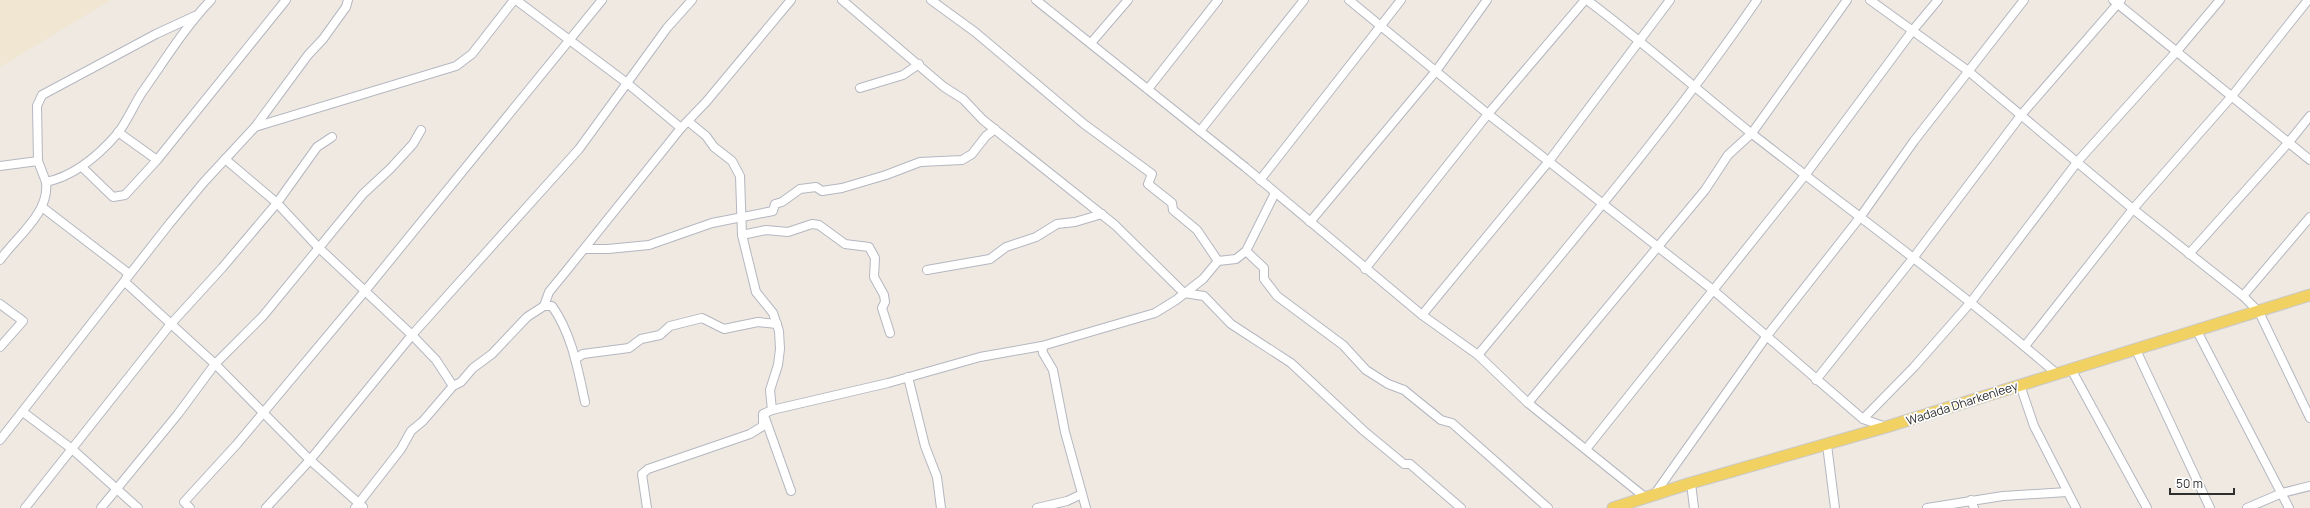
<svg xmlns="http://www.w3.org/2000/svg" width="2310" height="508" font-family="Manrope,sans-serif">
	<rect width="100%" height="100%" fill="#efe9e1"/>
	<polygon fill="#f0e6d1" points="0,0 111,0 0,67"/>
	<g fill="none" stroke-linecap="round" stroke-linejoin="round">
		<defs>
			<g id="minor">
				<polyline points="842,0 944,87 963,99 983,120 1115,225 1184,293 1204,296 1231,324 1291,363 1364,431 1404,464 1410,464 1461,508"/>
				<polyline points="931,0 975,32 1084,124 1152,174 1148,184 1172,203 1173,210 1197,230 1218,261"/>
				<polyline points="1036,0 1245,167 1422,315 1478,355 1528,403 1646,498"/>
				<polyline points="1349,0 1488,114 1713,290 1863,419 1886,427"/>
				<path d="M1587 0C1643 42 1696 89 1751 133 1853 213 1958 289 2056 373"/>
				<polyline points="1870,0 1967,70 2133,209 2243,296 2259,312 2310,418"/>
				<polyline points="2113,0 2310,160"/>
				<polyline points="1091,43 1128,0"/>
				<polyline points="860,88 903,75 919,64"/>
				<polyline points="1148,89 1218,0"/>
				<polyline points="689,122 706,136 714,147 732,161 740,176 742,235 756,292 773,313 779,331 780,349 778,365 770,390 772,410"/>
				<polyline points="255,127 456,66 472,54 514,0"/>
				<polyline points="681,128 627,83 667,28 692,0"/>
				<polyline points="1200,131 1304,0"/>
				<polyline points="118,132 157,160"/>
				<polyline points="225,159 277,203 318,247 412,335 436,360 453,386"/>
				<polyline points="0,166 38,161"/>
				<polyline points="82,167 113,197 125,195 157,160 286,0"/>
				<polyline points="1260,180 1401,0"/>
				<polyline points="46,182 38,161 37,106 42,95 156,34 195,16"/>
				<polyline points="42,207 128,273 125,282 215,364 310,460 363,507"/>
				<polyline points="1310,222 1436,71 1487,0"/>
				<polyline points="742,235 766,230 788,232 812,224 819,225 845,244 869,247 875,258 874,277 884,295 885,302 882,308 890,333"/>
				<polyline points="586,249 608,249 649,245 712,223 773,211 775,204 782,202 800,189 816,187 822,191 842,188 886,175 920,162 962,160 972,154 986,136 995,129"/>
				<polyline points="1246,251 1264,268 1264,279 1277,296 1343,345 1366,370 1388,384 1404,390 1441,420 1452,423 1548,508"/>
				<polyline points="2189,254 2289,142 2310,116"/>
				<path d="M0 260C16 237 50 213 46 182 75 176 99 155 118 133 128 120 134 104 143 91 165 60 185 27 211 0"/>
				<polyline points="1365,269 1488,114 1585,0"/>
				<polyline points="927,270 990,259 1006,247 1036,237 1057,224 1075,222 1102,214"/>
				<polyline points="2243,296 2310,217"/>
				<polyline points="0,304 23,321 0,347"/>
				<path d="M544 306H552C572 334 578 370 585 402"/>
				<polyline points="1422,315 1549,161 1670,0"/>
				<polyline points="2197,331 2289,508"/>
				<polyline points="1042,346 1043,353 1053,370 1065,432 1086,508"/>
				<polyline points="2025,346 2133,209 2232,96 2308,0"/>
				<polyline points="2136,350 2210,508"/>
				<path d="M1478 355C1574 239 1672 124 1757 0"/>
				<polyline points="575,359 583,354 629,348 641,339 660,335 670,326 702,318 724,329 758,322 777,324"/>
				<polyline points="2071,369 2147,508"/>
				<polyline points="908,377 925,446 937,477 941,508"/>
				<polyline points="1816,380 1914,257 2022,114 2121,0"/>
				<polyline points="2020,385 2034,426 2076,508"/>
				<polyline points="1528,403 1705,190 1728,155 1752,133 1847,0"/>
				<polyline points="23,412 72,449 138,508"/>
				<polyline points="765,418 791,491"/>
				<polyline points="1863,419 1914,367 1971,302 2078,161 2177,51 2220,0"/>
				<polyline points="0,440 170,223 204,182 255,127 308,55 323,39 346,7 348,0"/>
				<polyline points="1827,445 1835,508"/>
				<polyline points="1587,448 1806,174 1913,30 1938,0"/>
				<polyline points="1691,483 1694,508"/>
				<polyline points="1654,495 1766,337 1861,216 1914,141 2024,0"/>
				<polyline points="1971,500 1974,508"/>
				<polyline points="25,508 170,325 222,268 277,203 317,147 332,137"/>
				<polyline points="101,508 178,414 215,364 263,316 363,194 390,169 413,144 421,130"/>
				<polyline points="190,508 184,502 237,444 365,291 602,0"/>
				<polyline points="266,508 310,460 412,335 579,149 627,83 516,0"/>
				<polyline points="355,508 401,449 411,431 423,421 453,386 461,382 473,368 492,354 527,317 544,306 549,292 567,270 681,128 706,102 791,0"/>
				<polyline points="647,508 642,474 648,469 750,434 763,426 763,414 772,410 888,383 980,357 1042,346 1155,313 1176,300 1203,279 1218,261 1236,259 1246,251 1275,193"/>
				<polyline points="1037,508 1067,501 1082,494"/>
				<polyline points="1927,508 2003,496 2067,492"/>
				<polyline points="2247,508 2282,493 2310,486"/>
			</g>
			<polyline id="major" points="1613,508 1691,483 1886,427 2310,295"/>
		</defs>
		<use href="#minor" stroke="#b4b7c1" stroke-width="10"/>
		<use href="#major" stroke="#c9c9c9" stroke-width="13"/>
		<use href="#minor" stroke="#fff" stroke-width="8"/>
		<use href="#major" stroke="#f2d163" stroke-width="11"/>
	</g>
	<g text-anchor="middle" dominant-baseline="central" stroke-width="3.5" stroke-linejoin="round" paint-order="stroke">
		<g font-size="12" fill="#2e2e2e" stroke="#fff">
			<text transform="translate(1962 403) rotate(-18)">Wadada Dharkenleey</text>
		</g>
	</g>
	<path d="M2170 488v6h64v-6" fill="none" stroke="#2e2e2e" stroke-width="2"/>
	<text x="2176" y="488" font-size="12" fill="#2e2e2e" stroke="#ffffff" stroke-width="3" paint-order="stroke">50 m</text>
</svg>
